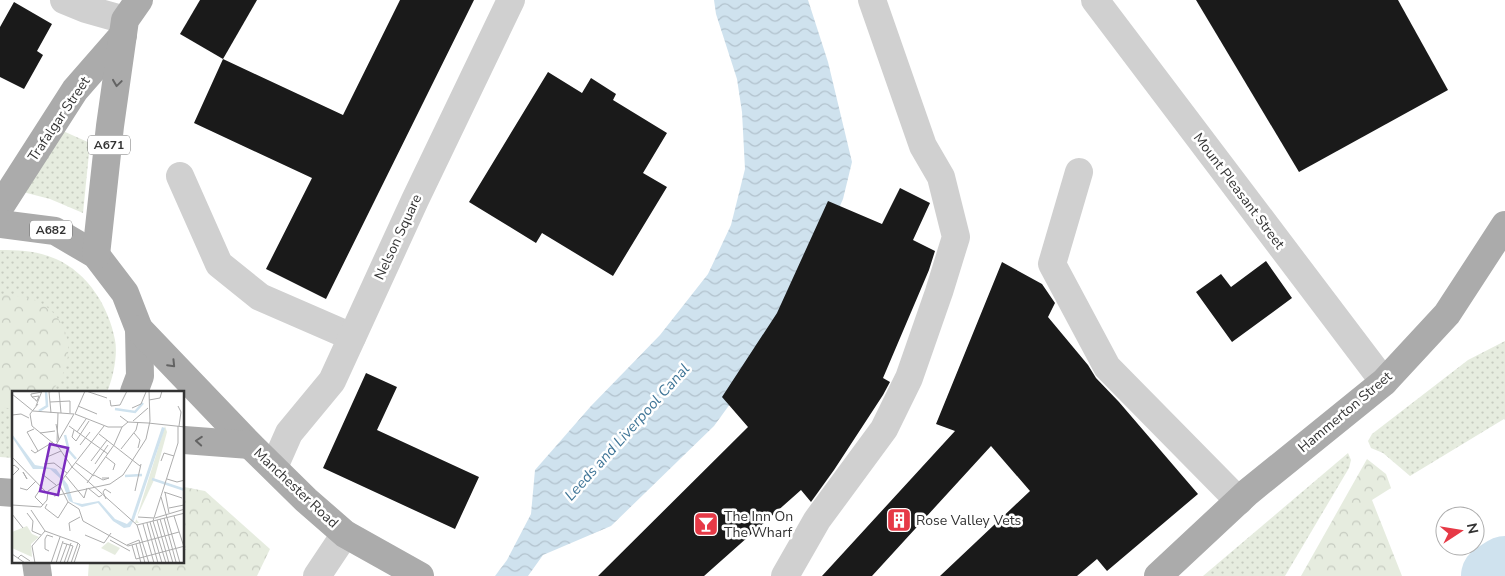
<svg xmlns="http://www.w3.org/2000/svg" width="1505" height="576" font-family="'Nunito Sans',sans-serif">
	<defs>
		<pattern id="grass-dots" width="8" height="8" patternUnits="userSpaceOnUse" patternTransform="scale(1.25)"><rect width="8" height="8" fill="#e6ecdf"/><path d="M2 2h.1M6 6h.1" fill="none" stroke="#c6cbc0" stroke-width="1.8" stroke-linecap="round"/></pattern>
		<pattern id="forest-crowns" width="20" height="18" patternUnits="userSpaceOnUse" patternTransform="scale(1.25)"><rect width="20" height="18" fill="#e6ecdf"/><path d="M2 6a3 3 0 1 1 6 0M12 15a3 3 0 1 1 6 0" fill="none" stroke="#c6cbc0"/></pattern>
		<pattern id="water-waves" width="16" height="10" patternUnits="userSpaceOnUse" patternTransform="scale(1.25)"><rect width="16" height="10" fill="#cfe2ee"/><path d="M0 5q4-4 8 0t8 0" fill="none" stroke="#b2c2cd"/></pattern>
	</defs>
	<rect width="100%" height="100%" fill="#fff"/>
	<g fill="url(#grass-dots)">
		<polygon points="63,131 90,143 83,213 50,199 19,191"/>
		<path d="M0 250C20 250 38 251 56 259 88 273 109 307 115 340 118 355 113 378 107 392H14V458L0 457Z"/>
		<polygon points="1505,341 1505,420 1504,419 1410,476 1383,453 1371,448 1368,441 1372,434 1468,360"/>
		<polygon points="1348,453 1351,460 1349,468 1285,576 1203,576"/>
	</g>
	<g fill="url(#forest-crowns)">
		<path d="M4 295C17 296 30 296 41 303 75 324 76 365 51 392H14V408L12 409 0 407V297Z"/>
		<polygon points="1367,459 1386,474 1391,488 1372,500 1402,576 1301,576"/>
		<polygon points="184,487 205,491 270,549 257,576 88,576 89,562 184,562"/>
	</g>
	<polygon fill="url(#water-waves)" points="714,0 808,0 828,62 852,162 843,199 786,327 714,426 611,526 543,555 528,576 495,576 507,560 531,514 535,470 591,406 660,335 708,274 731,225 745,169 742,112 737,79 716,14"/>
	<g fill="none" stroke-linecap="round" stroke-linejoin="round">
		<polyline stroke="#cfe2ee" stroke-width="66" points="1494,576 1505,569"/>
	</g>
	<g fill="#1a1a1a">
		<polygon points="200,0 257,0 223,59 180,34"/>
		<polygon points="400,0 474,0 326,299 266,269 312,178 194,123 223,59 343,115"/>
		<polygon points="1196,0 1398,0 1448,90 1299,172"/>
		<polygon points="14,2 52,24 37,51 43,55 24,89 0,77 0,27"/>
		<polygon points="548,72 582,93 591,78 616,94 613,100 667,133 643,173 667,187 613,276 542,233 536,243 469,202"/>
		<polygon points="900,188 930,203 913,240 935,251 929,270 883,378 890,382 883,395 834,470 811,502 801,490 704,576 598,576 748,427 722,397 777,313 828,201 882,224"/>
		<polygon points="1266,261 1292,298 1232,342 1196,292 1221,274 1231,287"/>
		<polygon points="1002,262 1042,284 1055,303 1048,317 1088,365 1096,378 1119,402 1198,494 1107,571 1097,559 1077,576 940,576 1030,491 991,446 872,576 822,576 955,431 936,424"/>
		<polygon points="366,373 397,387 377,430 479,477 455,529 323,468"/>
	</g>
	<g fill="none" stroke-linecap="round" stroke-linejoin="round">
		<g stroke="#d0d0d0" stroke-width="28">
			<polyline points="64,0 86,9 125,20"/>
			<polyline points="1095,0 1384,382"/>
			<polyline points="1079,172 1052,264 1107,367 1239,501"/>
			<polyline points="180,176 219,264 260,297 352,337"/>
			<polyline points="274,467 289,433 332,381 415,200 511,0"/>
			<polyline points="317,576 345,534"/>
			<polyline points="785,576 817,520 884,429 909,378 939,292 956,237 941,177 923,146 872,0"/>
		</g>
		<g stroke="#ababab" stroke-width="28">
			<polyline points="0,207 75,90 123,35"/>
			<polyline points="0,224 55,231 96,255 125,293 139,329 140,376 134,392"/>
			<polyline points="96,255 110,126 125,20 139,0"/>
			<polyline points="139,329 250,445 306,500 345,534 420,576"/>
			<polyline points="184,440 250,445"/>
			<polyline points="0,492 14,493"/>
			<polyline points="36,562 38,576"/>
			<polyline points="1158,576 1248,492 1384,382 1447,314 1505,225"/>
		</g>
	</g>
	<defs><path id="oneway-chevron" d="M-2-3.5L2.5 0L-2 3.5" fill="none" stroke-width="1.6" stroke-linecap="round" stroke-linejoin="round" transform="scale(1.25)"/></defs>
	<g stroke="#636363">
		<use href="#oneway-chevron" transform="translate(117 83) rotate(98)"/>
		<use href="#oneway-chevron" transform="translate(172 364) rotate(46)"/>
		<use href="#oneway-chevron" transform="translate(199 441) rotate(-176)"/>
	</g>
	<defs>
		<symbol id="building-square" viewBox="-11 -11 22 22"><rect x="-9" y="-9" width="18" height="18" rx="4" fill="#e63946" stroke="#fff"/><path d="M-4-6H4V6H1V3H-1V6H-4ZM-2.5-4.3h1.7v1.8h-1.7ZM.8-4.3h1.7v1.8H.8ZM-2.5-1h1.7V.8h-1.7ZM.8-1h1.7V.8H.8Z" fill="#fff"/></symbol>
		<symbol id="bar-square" viewBox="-11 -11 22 22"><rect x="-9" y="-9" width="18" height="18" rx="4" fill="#e63946" stroke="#fff"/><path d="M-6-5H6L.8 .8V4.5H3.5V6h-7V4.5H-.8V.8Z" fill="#fff"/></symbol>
	</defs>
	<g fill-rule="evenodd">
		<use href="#building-square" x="885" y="506" width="28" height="28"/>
		<use href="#bar-square" x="692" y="510" width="28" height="28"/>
	</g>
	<g text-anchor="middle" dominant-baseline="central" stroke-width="5" stroke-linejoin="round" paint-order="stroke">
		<g fill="#fff" stroke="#707070" stroke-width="1">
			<rect x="88" y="135.5" width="42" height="19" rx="4"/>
			<rect x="30" y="220.5" width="42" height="19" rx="4"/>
		</g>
		<g font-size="12" font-weight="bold" fill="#333">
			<text x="109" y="145">A671</text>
			<text x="51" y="230">A682</text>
		</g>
		<g font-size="14" fill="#333" stroke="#fff">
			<text transform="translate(59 119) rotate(-56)">Trafalgar Street</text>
			<text transform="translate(1239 191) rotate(53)">Mount Pleasant Street</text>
			<text transform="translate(398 237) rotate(-65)">Nelson Square</text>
			<text transform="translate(1345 412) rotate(-40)">Hammerton Street</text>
			<text transform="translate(296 488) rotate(43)">Manchester Road</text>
		</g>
		<g font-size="14" fill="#333" stroke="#fff" text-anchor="start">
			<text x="724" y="516">The Inn On<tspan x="724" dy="16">The Wharf</tspan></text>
			<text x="916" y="520">Rose Valley Vets</text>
		</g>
		<g font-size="15" font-style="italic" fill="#3f7597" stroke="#fff">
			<text transform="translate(627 432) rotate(-48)">Leeds and Liverpool Canal</text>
		</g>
	</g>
	<g transform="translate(12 391)">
		<rect width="172" height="172" fill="#fff"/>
		<path d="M15 135 20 143 27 146 19 153 20 166 0 157V141Z" fill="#e6ecdf"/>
		<path d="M153 35 155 41 142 89 124 128 127 132H123ZM96 151 108 157 103 164 89 157Z" fill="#e6ecdf"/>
		<path d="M150 36 153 37 122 129 118 136 112 137 101 130 86 112 70 116 57 110 49 88 38 78H21L0 46V43L23 74 44 78 56 94 61 111 70 113 87 110 103 128 115 133 119 129Z" fill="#cfe2ee"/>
		<path fill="none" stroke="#cfe2ee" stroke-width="2.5" d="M103 18 123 21 131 12M27 20 35 15 34 0M53 44 57 60 64 68M113 85 130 84M140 88 173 99"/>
		<path fill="none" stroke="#adadad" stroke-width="1" d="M47 0 49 22M74 0 95 7M0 3 21 20M20 6 27 5 25 10H24V9L20 6 19 4V3L30 1M98 9 99 15 108 14 115 0M137 9 148 7 150 0M38 11 58 10V22M24 15 30 0M66 15 85 23M166 15 169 21 167 35M120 17 129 13 134 1M21 20 62 23M39 22 37 1 41 0M63 23 96 36H110L116 31M63 23 73 0M0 24 9 23 17 27M108 25 116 31 136 32M121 30 136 17M136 32 173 36M44 33 47 49M57 35 96 63M92 35 60 76 125 134M22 38 15 41 26 60M62 39 60 46 64 50 77 30M65 41 74 28M28 42 43 40M122 42 128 49 126 57M87 43 128 75M45 51 46 22M44 54 62 23M68 54 78 41M109 58 124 39 126 31M19 59 23 62 41 51M0 66 35 102M35 66 49 60M94 66 103 73 101 79M79 70 95 49M149 70 152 62 162 65M64 72 82 85M32 73 42 72 55 82M83 73 96 54M0 76 2 74 7 78 1 84M30 83 44 94M53 84 72 107 75 97M82 84 91 89 97 87H90M15 88 11 81 15 88M155 88 165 91 173 89M75 92 102 54 110 36M47 93 56 111 67 118 71 130 116 155 167 141M30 96 23 106 31 114M8 97 15 99 24 90M76 97 87 106 90 104M123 100 129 73M152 101 170 107M153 101 157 122M42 105 98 93 111 84 134 48 138 30 137 0M149 106 168 172M94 108 91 101 93 98 99 102M35 113 33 117 46 127 56 111M0 114 29 116 35 109 36 100 47 93 60 76 47 57 20 35 18 23 26 13M157 117 172 114M19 119 33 140 66 152M15 122 21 130 20 140 29 144M0 123 11 137M162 125 173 159M126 126 142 127M143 127 173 118M152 127 164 171M148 128 161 172M145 129 157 172M138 131 150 172M135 132 146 172M131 133 142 172M125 134 173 122M125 134 137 172M58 140 57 132 68 126M73 144 92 152 99 142M98 149 118 160M51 152 61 155 55 172M124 153 129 172M115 154 127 149 133 172M120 154 124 168 173 155M37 160 33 158V148L35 144 41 146M0 163 13 172M6 167 9 164 18 170M23 172 20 155 33 140M39 172 48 146M44 172 51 150M48 172 55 153M52 172 59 152M59 172 66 152M62 172 68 154 66 152M154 172 141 130 166 52V35"/>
		<path fill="#7b2cbf" fill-opacity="0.15" stroke="#7b2cbf" stroke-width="2.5" d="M38 53 56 57 46 104 28 100Z"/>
		<rect width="172" height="172" fill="none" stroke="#333" stroke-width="2.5"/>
	</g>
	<g transform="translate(1460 531) rotate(78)"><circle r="24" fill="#ffffff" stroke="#adadad"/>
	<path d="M0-4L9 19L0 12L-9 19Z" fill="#e63946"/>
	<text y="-8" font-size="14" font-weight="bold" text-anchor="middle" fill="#333333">N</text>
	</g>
</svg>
